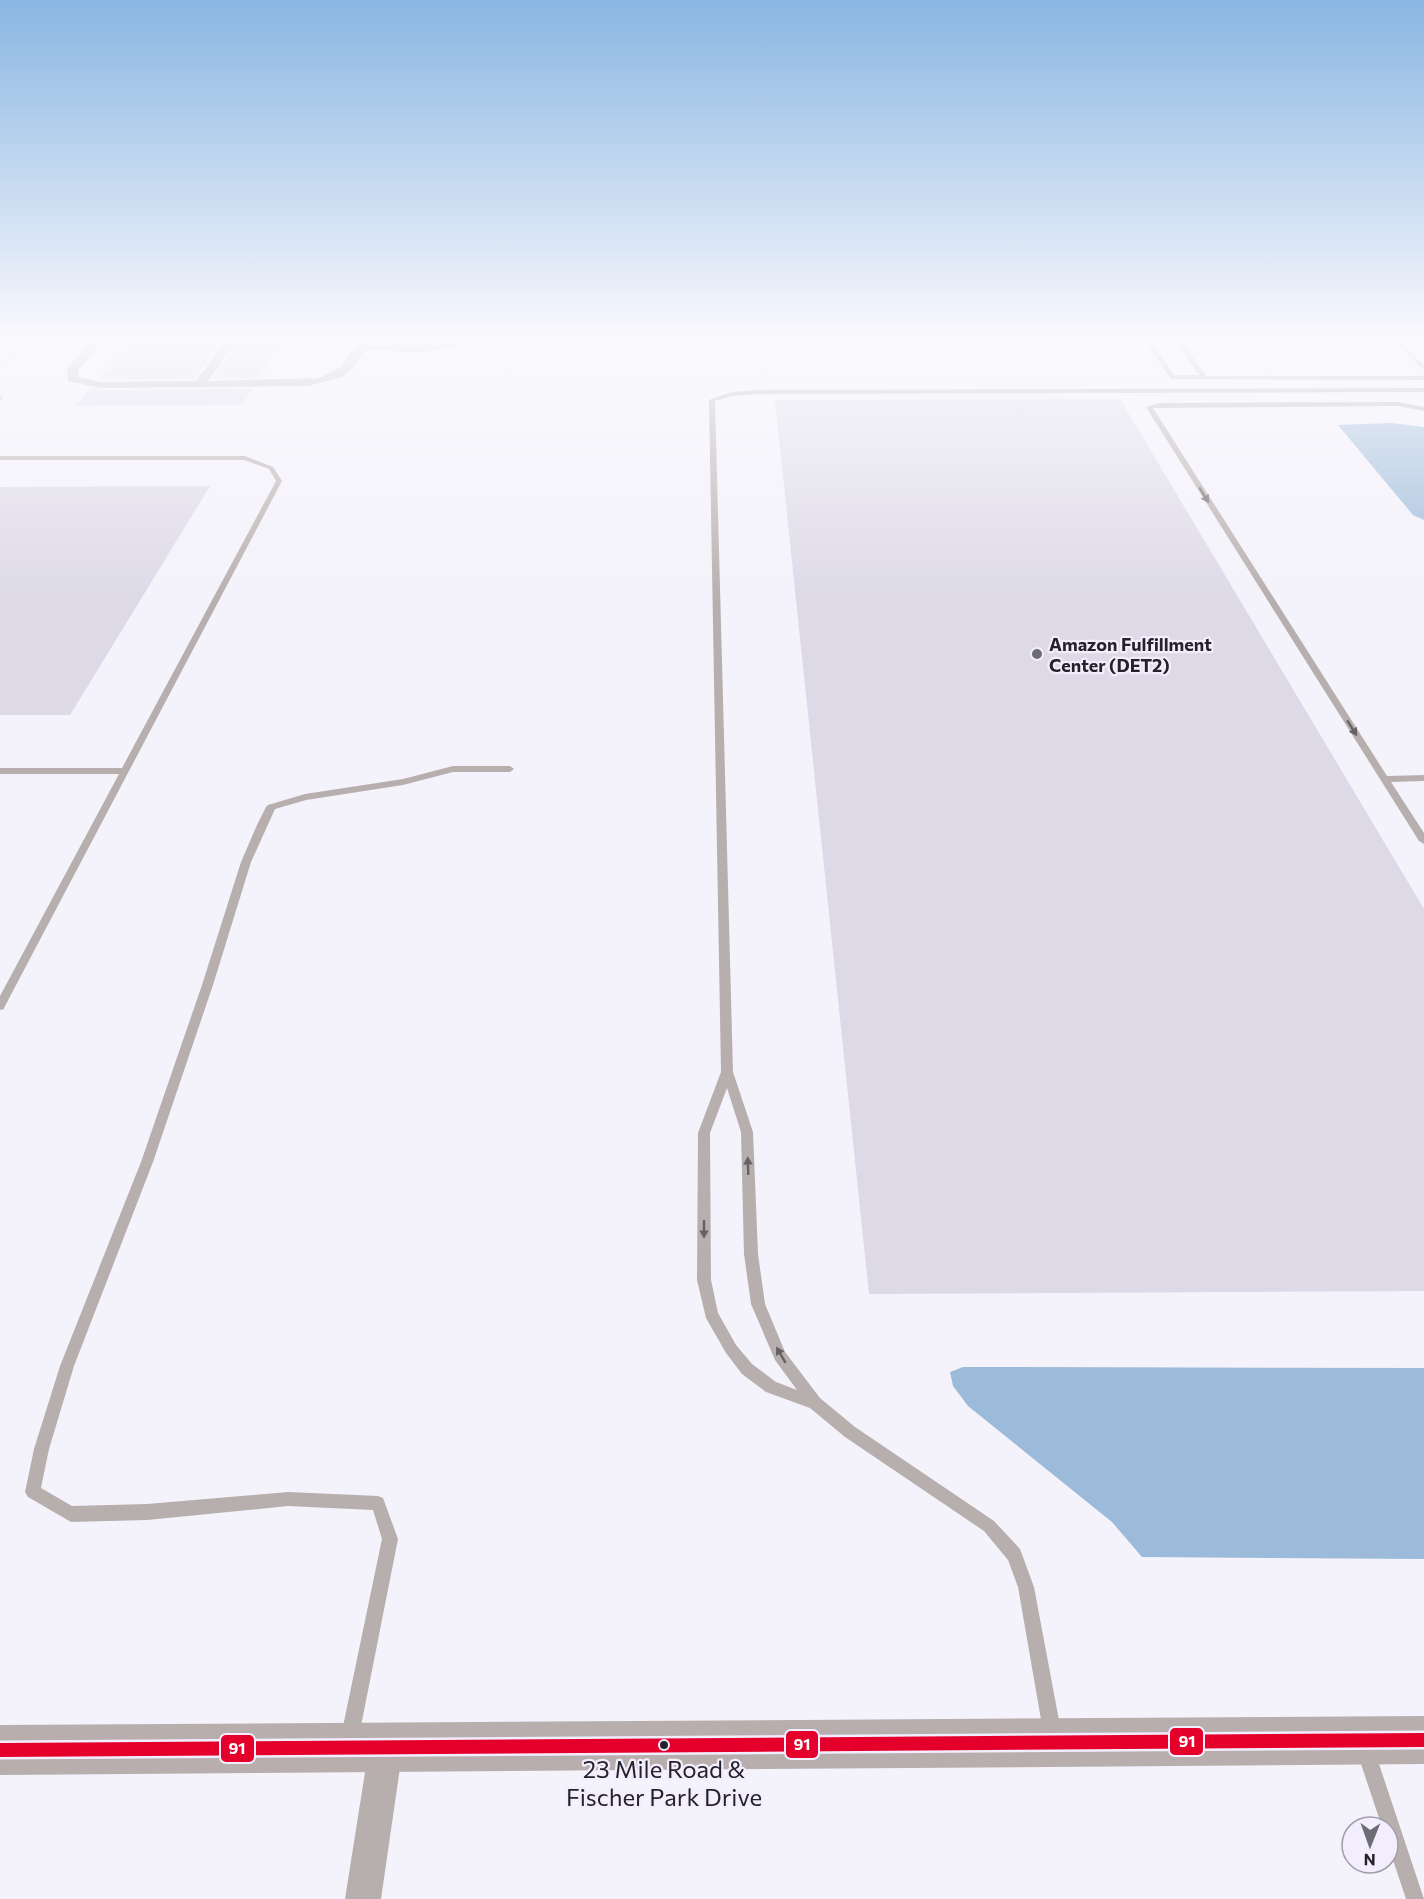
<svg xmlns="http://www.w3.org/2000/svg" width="1424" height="1899" font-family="Commissioner,sans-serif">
	<rect width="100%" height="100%" fill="#f4f2fa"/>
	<g fill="#9cbad9">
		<polygon points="1392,423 1424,427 1424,520 1413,515 1338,425"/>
		<polygon points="963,1367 1424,1368 1424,1559 1142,1557 1112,1522 968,1406 953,1386 950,1372"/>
	</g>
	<g fill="#ddd9e7">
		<polygon points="184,341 222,341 195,379 98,379 125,347 179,347"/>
		<polygon points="239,341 283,341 260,377 212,379"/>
		<polygon points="91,388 101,390 252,389 242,405 75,406"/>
		<polygon points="1120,399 1424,909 1424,1291 869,1294 775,400"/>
		<polygon points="210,486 70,715 0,715 0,487"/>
	</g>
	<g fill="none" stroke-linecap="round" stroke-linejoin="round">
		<g stroke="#b8b3b3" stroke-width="2" stroke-dasharray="2 2" stroke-linecap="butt">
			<polyline points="0,364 40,336"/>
			<polyline points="0,395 2,398 0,401"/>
		</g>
		<g fill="#b7afad" fill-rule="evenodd">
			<polygon points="1142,336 1148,336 1174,375 1199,375 1172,336 1178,336 1206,376 1424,376 1424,380 1172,379 1170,378"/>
			<polygon points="1387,336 1393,336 1424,365 1424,370"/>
			<path d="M1424 388V392L759 394 732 396 715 401 733 1072 753 1132 758 1254 765 1304 785 1352 820 1398 855 1427 994 1521 1020 1549 1034 1587 1061 1731 1058 1737 1052 1740 1046 1737 1043 1731 1018 1587 1008 1560 984 1531 845 1437 810 1408 766 1392 742 1374 726 1353 706 1318 697 1280 698 1133 721 1072 709 400 732 392 759 390ZM727 1088 741 1132 744 1254 751 1304 775 1360 797 1390 776 1382 752 1364 736 1345 718 1313 711 1280 710 1133Z"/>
			<polygon points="1398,402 1424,407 1424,411 1398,406 1153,408 1387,776 1424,775 1424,781 1391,782 1424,833 1424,844 1419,841 1146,407 1160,403"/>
			<polygon points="0,456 245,456 273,467 282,481 5,1006 4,1009 0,1010 0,996 119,774 0,774 0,768 122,768 276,481 269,469 244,460 0,460"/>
			<polygon points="453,766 510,766 514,769 510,772 453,772 403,785 306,800 275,809 251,862 213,985 153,1162 74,1366 49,1449 41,1488 72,1506 147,1504 288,1492 378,1496 383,1498 398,1539 359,1736 356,1742 350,1745 344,1742 341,1736 382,1539 373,1510 288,1506 147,1520 71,1522 28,1497 25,1492 34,1449 60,1366 141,1162 202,985 241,862 257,825 266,807 268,805 305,794 403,779"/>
			<polygon points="1366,1743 1372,1746 1375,1752 1424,1899 1406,1899 1388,1845 1388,1827 1382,1827 1357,1752 1360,1746"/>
		</g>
		<g fill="#b7afad" fill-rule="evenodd">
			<path d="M97 336H108L79 369 78 377 101 382 196 381 229 336H240L208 381 319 378 341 367 362 336H372L368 344C389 344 410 346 430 344 445 342 457 336 472 336 449 358 395 351 365 350L355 366 342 377 308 386 101 388 68 381 67 368Z"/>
			<polygon points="386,1730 398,1735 403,1747 381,1899 345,1899 369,1747 374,1735"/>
		</g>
		<polygon fill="#b7aead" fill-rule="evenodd" points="1424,1716 1424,1764 0,1775 0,1725"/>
		<defs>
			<polyline id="bus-1" points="0,1750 1424,1740"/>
		</defs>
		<use href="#bus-1" stroke="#f3eefd" stroke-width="19"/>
		<use href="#bus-1" stroke="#e4002b" stroke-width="14"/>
	</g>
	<defs><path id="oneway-solid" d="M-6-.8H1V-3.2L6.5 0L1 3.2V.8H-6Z" transform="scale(1.5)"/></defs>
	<g fill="#676166">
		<use href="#oneway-solid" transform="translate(1204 495) rotate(58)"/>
		<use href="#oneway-solid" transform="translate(1352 728) rotate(58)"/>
		<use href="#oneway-solid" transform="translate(748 1166) rotate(-92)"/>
		<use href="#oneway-solid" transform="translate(704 1229) rotate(90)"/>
		<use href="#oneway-solid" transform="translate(781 1355) rotate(-120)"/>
	</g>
	<linearGradient id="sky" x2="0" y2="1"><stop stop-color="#89b6e2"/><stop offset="0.56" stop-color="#faf9fd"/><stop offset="1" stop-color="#faf9fd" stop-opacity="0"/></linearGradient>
	<rect width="1424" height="602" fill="url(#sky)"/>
	<circle fill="#6d6b73" stroke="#f3eefd" stroke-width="2" cx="1037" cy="654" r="6"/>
	<circle fill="#25222b" stroke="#f3eefd" stroke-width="2" cx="664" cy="1745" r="5"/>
	<g text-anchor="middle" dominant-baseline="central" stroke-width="4.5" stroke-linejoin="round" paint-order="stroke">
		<g font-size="18" font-weight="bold" fill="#25222b" stroke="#f3eefd" text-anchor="start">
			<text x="1049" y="644">Amazon Fulfillment<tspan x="1049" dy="21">Center (DET2)</tspan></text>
		</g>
		<g font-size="24" fill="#25222b" stroke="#f3eefd">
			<text x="664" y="1768">23 Mile Road &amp;<tspan x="664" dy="28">Fischer Park Drive</tspan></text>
		</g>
	</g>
	<g stroke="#f3eefd" stroke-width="2">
		<rect x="1169" y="1727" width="35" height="29" rx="6" fill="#e4002b"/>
		<rect x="785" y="1730" width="34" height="29" rx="6" fill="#e4002b"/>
		<rect x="220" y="1734" width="35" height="29" rx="6" fill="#e4002b"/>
	</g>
	<g font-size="16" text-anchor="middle" font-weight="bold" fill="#fff">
		<text x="1187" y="1747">91</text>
		<text x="802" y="1750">91</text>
		<text x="237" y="1754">91</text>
	</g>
	<g transform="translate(1370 1845) rotate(181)"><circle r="28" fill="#f3eefd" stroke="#a19ca9" stroke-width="1.5"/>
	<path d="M0-4.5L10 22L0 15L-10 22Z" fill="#6d6b73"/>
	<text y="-9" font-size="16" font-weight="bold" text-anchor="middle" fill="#25222b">N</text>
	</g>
</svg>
